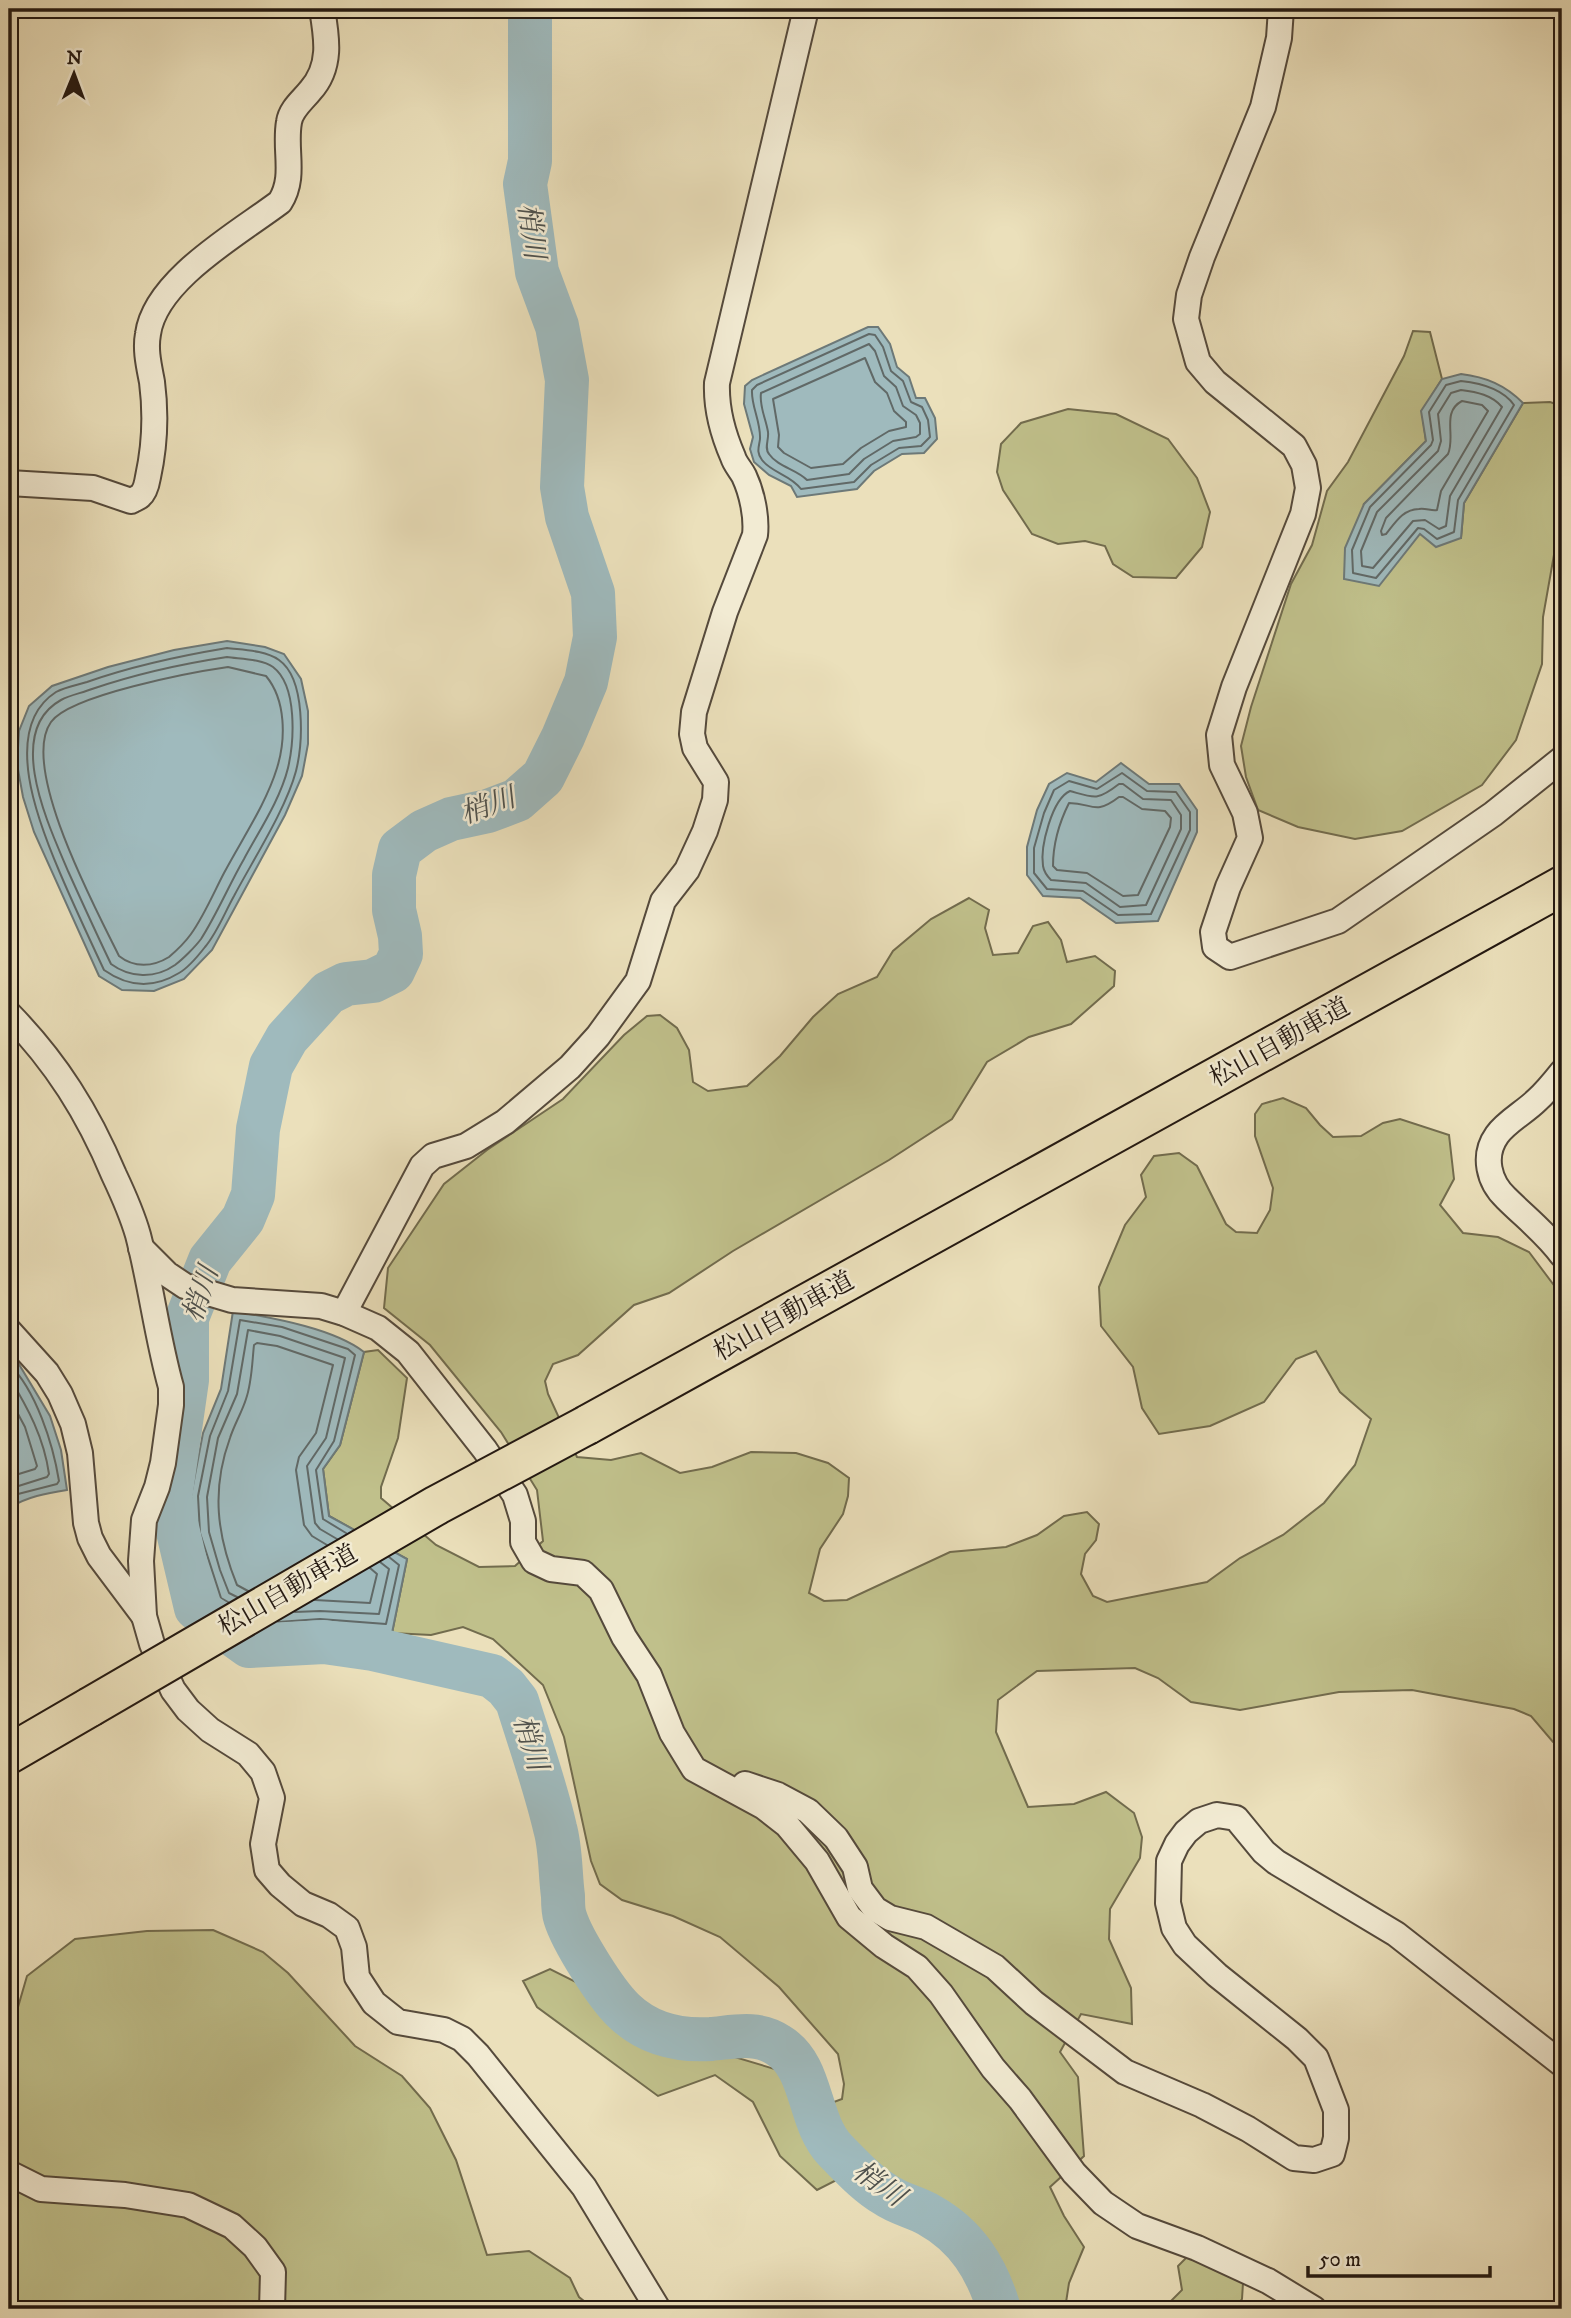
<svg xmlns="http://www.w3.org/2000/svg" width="1571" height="2318" font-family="'IM FELL DW Pica','Noto Serif JP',serif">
	<rect width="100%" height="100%" fill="#ebe0bb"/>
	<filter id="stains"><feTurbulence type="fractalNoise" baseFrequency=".00286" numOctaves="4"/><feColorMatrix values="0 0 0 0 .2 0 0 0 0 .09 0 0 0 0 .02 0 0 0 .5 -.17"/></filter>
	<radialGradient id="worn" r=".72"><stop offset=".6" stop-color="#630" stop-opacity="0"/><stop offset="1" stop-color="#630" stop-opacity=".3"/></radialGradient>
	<g fill="#c0c08b" stroke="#726c4e" stroke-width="2">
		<polygon points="1413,331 1430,332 1442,379 1422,411 1426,441 1364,504 1420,534 1461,538 1464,503 1523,403 1550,402 1562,406 1562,543 1555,549 1543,617 1542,664 1516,740 1482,785 1402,831 1355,839 1298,827 1258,810 1246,777 1241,746 1251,707 1291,584 1312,545 1327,491 1348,462 1404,356"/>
		<polygon points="1068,409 1116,414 1168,439 1197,478 1210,512 1202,547 1176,578 1133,577 1113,564 1105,546 1085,541 1058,544 1032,534 1003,490 997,472 1001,444 1021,423"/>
		<polygon points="969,898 989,910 985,928 993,955 1018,953 1033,926 1048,922 1061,940 1067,962 1095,956 1115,971 1114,986 1071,1024 1029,1037 987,1062 952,1119 889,1160 733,1251 669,1293 634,1305 578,1355 553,1364 545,1381 548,1394 577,1457 611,1460 641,1453 680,1473 712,1467 751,1452 796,1453 828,1463 849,1478 848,1496 843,1514 820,1549 809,1593 824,1601 847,1600 950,1552 1006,1547 1037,1535 1064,1516 1087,1512 1099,1524 1096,1540 1085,1554 1081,1574 1093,1596 1107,1602 1207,1582 1240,1558 1283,1535 1324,1503 1355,1465 1371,1419 1340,1392 1316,1351 1296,1359 1264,1402 1210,1426 1159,1434 1142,1408 1133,1367 1101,1326 1099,1287 1125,1225 1146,1197 1141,1175 1154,1156 1179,1153 1197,1166 1226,1224 1236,1232 1257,1233 1270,1210 1273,1188 1255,1136 1255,1114 1262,1104 1283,1098 1306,1108 1320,1125 1333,1137 1361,1136 1383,1123 1400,1119 1449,1135 1454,1179 1440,1205 1463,1233 1498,1237 1529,1252 1562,1296 1562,1746 1553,1742 1531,1716 1514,1709 1412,1690 1339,1692 1240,1710 1191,1702 1158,1678 1135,1668 1037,1671 998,1700 996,1732 1028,1807 1074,1804 1106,1792 1134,1813 1142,1837 1140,1858 1110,1909 1109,1939 1131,1988 1132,2024 1081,2014 1060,2052 1078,2077 1084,2156 1050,2187 1064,2216 1084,2247 1069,2283 1065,2309 990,2309 979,2280 955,2250 912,2213 882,2176 856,2170 817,2190 780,2156 753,2102 715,2075 658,2096 537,2007 523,1981 550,1969 578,1983 626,2023 641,2041 660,2048 701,2047 778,2070 798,2095 811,2105 826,2105 842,2099 844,2084 838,2054 779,1987 720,1937 673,1916 622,1900 600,1884 591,1861 564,1737 543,1685 493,1639 463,1627 431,1635 392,1633 407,1559 329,1516 323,1469 340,1445 364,1352 378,1350 407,1378 398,1438 381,1487 381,1498 436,1545 479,1567 515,1566 543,1541 537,1490 501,1432 430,1345 384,1308 388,1268 444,1184 487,1150 563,1099 624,1035 647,1016 660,1015 677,1028 689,1050 693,1082 708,1091 747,1086 780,1056 813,1017 838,994 877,977 893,951 931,919"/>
		<polygon points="213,1930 263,1952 288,1973 355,2046 402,2076 430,2108 456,2160 487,2255 529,2251 570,2278 579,2297 594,2309 9,2309 9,2075 16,2014 27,1976 75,1939 147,1931"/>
		<polygon points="1188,2256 1243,2283 1242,2299 1235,2309 1163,2309 1182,2290 1178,2266"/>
	</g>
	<g fill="#9fbabd" stroke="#6d7978" stroke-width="2">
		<polygon points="868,327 878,327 890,344 897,367 909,377 916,398 925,398 935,418 937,439 924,453 902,454 874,471 857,489 797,497 791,486 769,475 754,462 750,449 753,437 744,404 745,386 752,380"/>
		<path d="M1461 374C1486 377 1505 385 1523 403L1464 503 1461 538 1436 547 1420 534 1379 586 1344 579 1345 548 1364 504 1426 441 1421 411 1442 379Z"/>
		<polygon points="227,641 265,647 284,654 301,679 308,711 308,744 302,776 285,815 212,950 184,979 154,991 122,990 99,976 34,832 23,797 17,764 19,731 29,706 52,686 108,667 174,650"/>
		<polygon points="1121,763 1149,784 1179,784 1197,810 1197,832 1158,921 1116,923 1080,898 1043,896 1027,875 1027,847 1037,810 1049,784 1067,773 1096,782"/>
		<path d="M233 1311C272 1318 333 1328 364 1352L340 1445 323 1469 329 1516 407 1559 392 1633 320 1626 267 1630 216 1605 193 1535 191 1496 203 1433 221 1389Z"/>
		<path d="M9 1355 17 1361 50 1416 61 1450 67 1490C47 1493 26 1497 9 1508Z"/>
	</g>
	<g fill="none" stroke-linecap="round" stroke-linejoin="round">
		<g stroke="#616967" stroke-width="2">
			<path d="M869 334 875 335 883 347 891 371 903 381 911 402 922 407 928 420 930 437 921 446 899 448 871 465 854 482 801 489C791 475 772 473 762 460 756 452 759 447 760 439 761 422 751 406 752 390L757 385Z"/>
			<path d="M869 344 875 351 884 376 896 387 903 406 916 415 920 423V434L916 437 893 441 864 459 849 474 807 480C796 469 778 467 769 454 764 448 769 440 768 432 766 419 759 406 761 393Z"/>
			<polygon points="865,358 875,382 887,393 894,411 906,422 906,427 889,431 861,448 843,464 811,468 784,453 778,447 779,435 773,399"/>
			<path d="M1461 381C1480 383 1502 388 1514 405L1458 500 1454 532 1437 539 1424 529 1418 528 1376 578 1353 573 1352 550 1370 507 1431 445 1433 440 1429 412 1446 385Z"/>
			<path d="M1461 390C1477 392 1492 395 1502 407L1450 496 1446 526 1439 529 1425 520 1413 521 1373 568 1362 566 1361 551 1377 512 1438 451 1441 441 1438 414 1451 393Z"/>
			<path d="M1462 401 1482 405 1488 411 1441 491 1437 510C1431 511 1426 508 1419 509 1403 509 1395 523 1386 534L1382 535 1381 531 1386 518 1448 454C1456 436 1441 412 1462 401Z"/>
			<path d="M227 648C242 650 265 650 279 660 306 679 303 743 296 771 286 809 253 860 234 896 225 912 217 933 205 947 198 956 188 968 179 973 153 989 128 987 104 970 89 938 74 906 60 873 39 824 0 728 56 692 65 687 77 685 87 682 132 666 179 656 227 648Z"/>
			<path d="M227 657C240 659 262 659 273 667 298 686 294 742 288 768 280 800 259 831 244 859 229 885 217 914 201 939 195 947 183 959 175 965 155 979 130 978 111 964 96 933 82 902 68 871 50 828 3 732 61 700 70 695 82 693 92 689 136 674 181 664 227 657Z"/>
			<path d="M228 667 266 676C286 700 286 739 277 768 266 804 242 839 224 873 214 892 204 916 191 934 186 941 176 951 169 957 153 967 134 968 119 956 97 911 19 767 51 722 70 695 193 672 228 667Z"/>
			<polygon points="1122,773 1147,791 1176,792 1190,812 1190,830 1151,914 1118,915 1083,891 1047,889 1034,873 1034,848 1044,813 1054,790 1069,781 1097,789"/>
			<path d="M1119 784H1123L1143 799 1171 800 1181 815V829L1146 905 1120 907 1086 883 1051 880C1047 876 1044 872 1043 866 1040 847 1052 799 1070 791 1095 798 1097 801 1119 784Z"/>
			<path d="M1119 797H1123L1142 809 1165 811 1171 818 1170 827 1138 895 1123 896 1087 873 1057 870 1053 866C1053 844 1059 823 1069 803 1093 803 1094 816 1119 797Z"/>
			<path d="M9 1364C36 1390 53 1444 59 1481L57 1484 18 1494 9 1500"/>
			<path d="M9 1377C28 1408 44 1438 49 1474L47 1477 9 1489"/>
			<polyline points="9,1397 25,1427 37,1466 35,1469 9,1477"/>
			<path d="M248 1591 237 1585C217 1536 211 1490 230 1438 234 1425 242 1412 246 1399 252 1382 252 1363 254 1345L257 1343 277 1346 333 1365 316 1433 299 1457 296 1470 304 1525 312 1536 327 1545"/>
			<polyline points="237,1597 229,1593 220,1570 209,1532 207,1497 218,1438 237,1394 248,1330 280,1336 345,1358 326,1438 307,1466 315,1523 320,1529 337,1539"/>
			<polyline points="315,1600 370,1603 377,1574 370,1568"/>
			<polyline points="228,1602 221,1598 200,1533 198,1496 210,1436 228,1391 240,1320 282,1327 348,1349 355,1355 334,1441 316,1470 323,1519 346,1533"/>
			<polyline points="295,1612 320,1611 379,1614 389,1569 380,1562"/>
			<polyline points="278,1622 320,1619 386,1624 399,1565 389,1557"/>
		</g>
		<path stroke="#9fbabd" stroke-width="44" d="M530 9V161L525 184 537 272 557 326 567 380 562 487 567 517 593 593 595 637 586 682 563 737 543 777 517 800 488 811 451 819 424 831 400 849 394 875V910L400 936 401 954 393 971 373 981 346 984 328 993 287 1038 271 1066 258 1129 253 1195 243 1219 210 1260 187 1318V1380L170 1498 196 1608 249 1646 324 1642 373 1649 492 1676 506 1687 517 1701C530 1743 545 1785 555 1828 561 1849 560 1874 563 1896 563 1903 563 1911 565 1917 572 1940 606 1994 624 2011 648 2034 679 2041 711 2039 734 2037 757 2031 778 2045 814 2067 807 2120 835 2150 851 2166 866 2183 886 2195 899 2204 915 2207 929 2215 967 2236 987 2269 999 2309"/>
		<defs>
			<g id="street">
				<polyline points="1281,9 1279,38 1263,107 1202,257 1189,295 1186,319 1198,362 1215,382 1294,446 1304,465 1308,488 1303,514 1234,687 1219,735 1222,765 1245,813 1250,838 1228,887 1213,932 1215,947 1230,957 1338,921 1493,814 1562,759"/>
				<path d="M9 483 93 488 131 501C134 499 138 498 140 496 145 492 147 483 148 477 155 445 156 413 152 382 149 366 145 350 148 334 155 280 239 233 280 202 296 177 284 150 289 122 291 109 302 101 310 91 332 67 327 38 322 9"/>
				<path d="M9 1014C56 1062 88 1113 114 1175 123 1194 132 1214 138 1235 151 1285 157 1337 171 1387V1405L163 1463 157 1487 144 1520 141 1561 144 1616 152 1644 173 1690 188 1710 210 1730 248 1754 263 1772 272 1798 263 1844 267 1870 280 1885 303 1904 329 1915 347 1928 354 1947 357 1977 374 2003 398 2022 444 2030 462 2039 478 2055 584 2187 658 2309"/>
				<path d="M1562 1072C1554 1082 1546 1092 1537 1100 1525 1112 1506 1122 1497 1135 1482 1156 1489 1182 1506 1198 1525 1217 1546 1233 1562 1255"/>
				<polyline points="141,1248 167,1274 185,1286 232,1300 321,1306 344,1313 378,1328 408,1352 485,1450 515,1495 523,1521 523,1542 534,1561 551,1569 583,1573 601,1590 624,1637 649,1675 672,1733 694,1769 764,1807 787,1825 817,1861 849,1917 884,1946 917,1967 941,1994 993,2068 1020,2099 1074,2173 1103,2203 1137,2226 1197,2248 1268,2281 1314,2309"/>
				<path d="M344 1313 422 1166 433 1156 466 1146 505 1122 570 1067 598 1036 638 981 663 901 687 870 705 831 715 800 716 782 695 748 692 734 694 712 725 612 755 535C757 517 752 493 744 476 741 470 735 464 733 457 723 434 716 408 717 383L806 9"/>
				<polyline points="9,1331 47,1373 60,1394 73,1424 80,1453 86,1523 90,1538 99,1556 144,1616"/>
				<polyline points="745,1784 778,1795 808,1811 836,1838 855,1867 860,1889 875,1909 890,1918 926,1927 995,1967 1034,2003 1125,2072 1202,2105 1248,2129 1294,2158 1314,2160 1332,2154 1336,2138 1336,2110 1316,2058 1297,2039 1217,1975 1185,1945 1174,1928 1168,1903 1169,1861 1177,1844 1186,1832 1199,1821 1217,1815 1236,1818 1264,1852 1276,1862 1396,1934 1562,2064"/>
				<polyline points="9,2173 41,2189 125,2195 188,2205 232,2226 255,2247 273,2272 272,2309"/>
			</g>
			<g id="highway">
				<polyline points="587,1425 1562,886"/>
				<polyline points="9,1754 90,1707"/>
			</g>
		</defs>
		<use href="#street" stroke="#554a3c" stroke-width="28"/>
		<use href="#highway" stroke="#231811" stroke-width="42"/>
		<use href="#street" stroke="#f2ebd3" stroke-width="24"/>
		<use href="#highway" stroke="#ebe0bb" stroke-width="38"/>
		<defs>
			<polyline id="highway-bridge" points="90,1707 437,1505 587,1425"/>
		</defs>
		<use href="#highway-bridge" stroke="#231811" stroke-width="42" stroke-linecap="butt"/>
		<use href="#highway-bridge" stroke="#ebe0bb" stroke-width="38"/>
	</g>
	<g text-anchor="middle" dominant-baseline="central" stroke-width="5" stroke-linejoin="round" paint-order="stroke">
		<g font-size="26" fill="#231811" stroke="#f2ebd3">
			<text transform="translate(1280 1043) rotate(-29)">松山自動車道</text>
			<text transform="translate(784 1317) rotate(-29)">松山自動車道</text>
			<text transform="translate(288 1591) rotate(-30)">松山自動車道</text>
		</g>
		<g font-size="28" font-style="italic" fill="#4e514d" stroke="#f2ebd3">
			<text transform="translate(531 231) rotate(82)">梢川</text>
			<text transform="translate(488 806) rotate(-20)">梢川</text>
			<text transform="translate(201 1294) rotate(-71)">梢川</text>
			<text transform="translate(530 1743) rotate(73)">梢川</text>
			<text transform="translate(879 2184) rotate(35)">梢川</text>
		</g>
	</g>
	<rect width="1571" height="2318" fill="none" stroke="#ebe0bb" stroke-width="35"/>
	<rect x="10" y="10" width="1550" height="2297" fill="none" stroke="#231811" stroke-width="3.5"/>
	<rect x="18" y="18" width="1536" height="2283" fill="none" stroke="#231811" stroke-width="2"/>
	<g transform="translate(74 74) rotate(1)" stroke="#f2ebd3" stroke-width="5" paint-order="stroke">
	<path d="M0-5L12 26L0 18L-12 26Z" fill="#231811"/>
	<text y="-10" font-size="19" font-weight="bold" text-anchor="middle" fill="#231811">N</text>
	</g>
	<path d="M1308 2266v10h182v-10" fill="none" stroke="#231811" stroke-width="3.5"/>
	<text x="1319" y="2266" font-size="21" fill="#231811" stroke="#f2ebd3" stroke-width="5" paint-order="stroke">50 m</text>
	<rect width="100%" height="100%" filter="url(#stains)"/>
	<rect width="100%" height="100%" fill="url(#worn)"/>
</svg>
